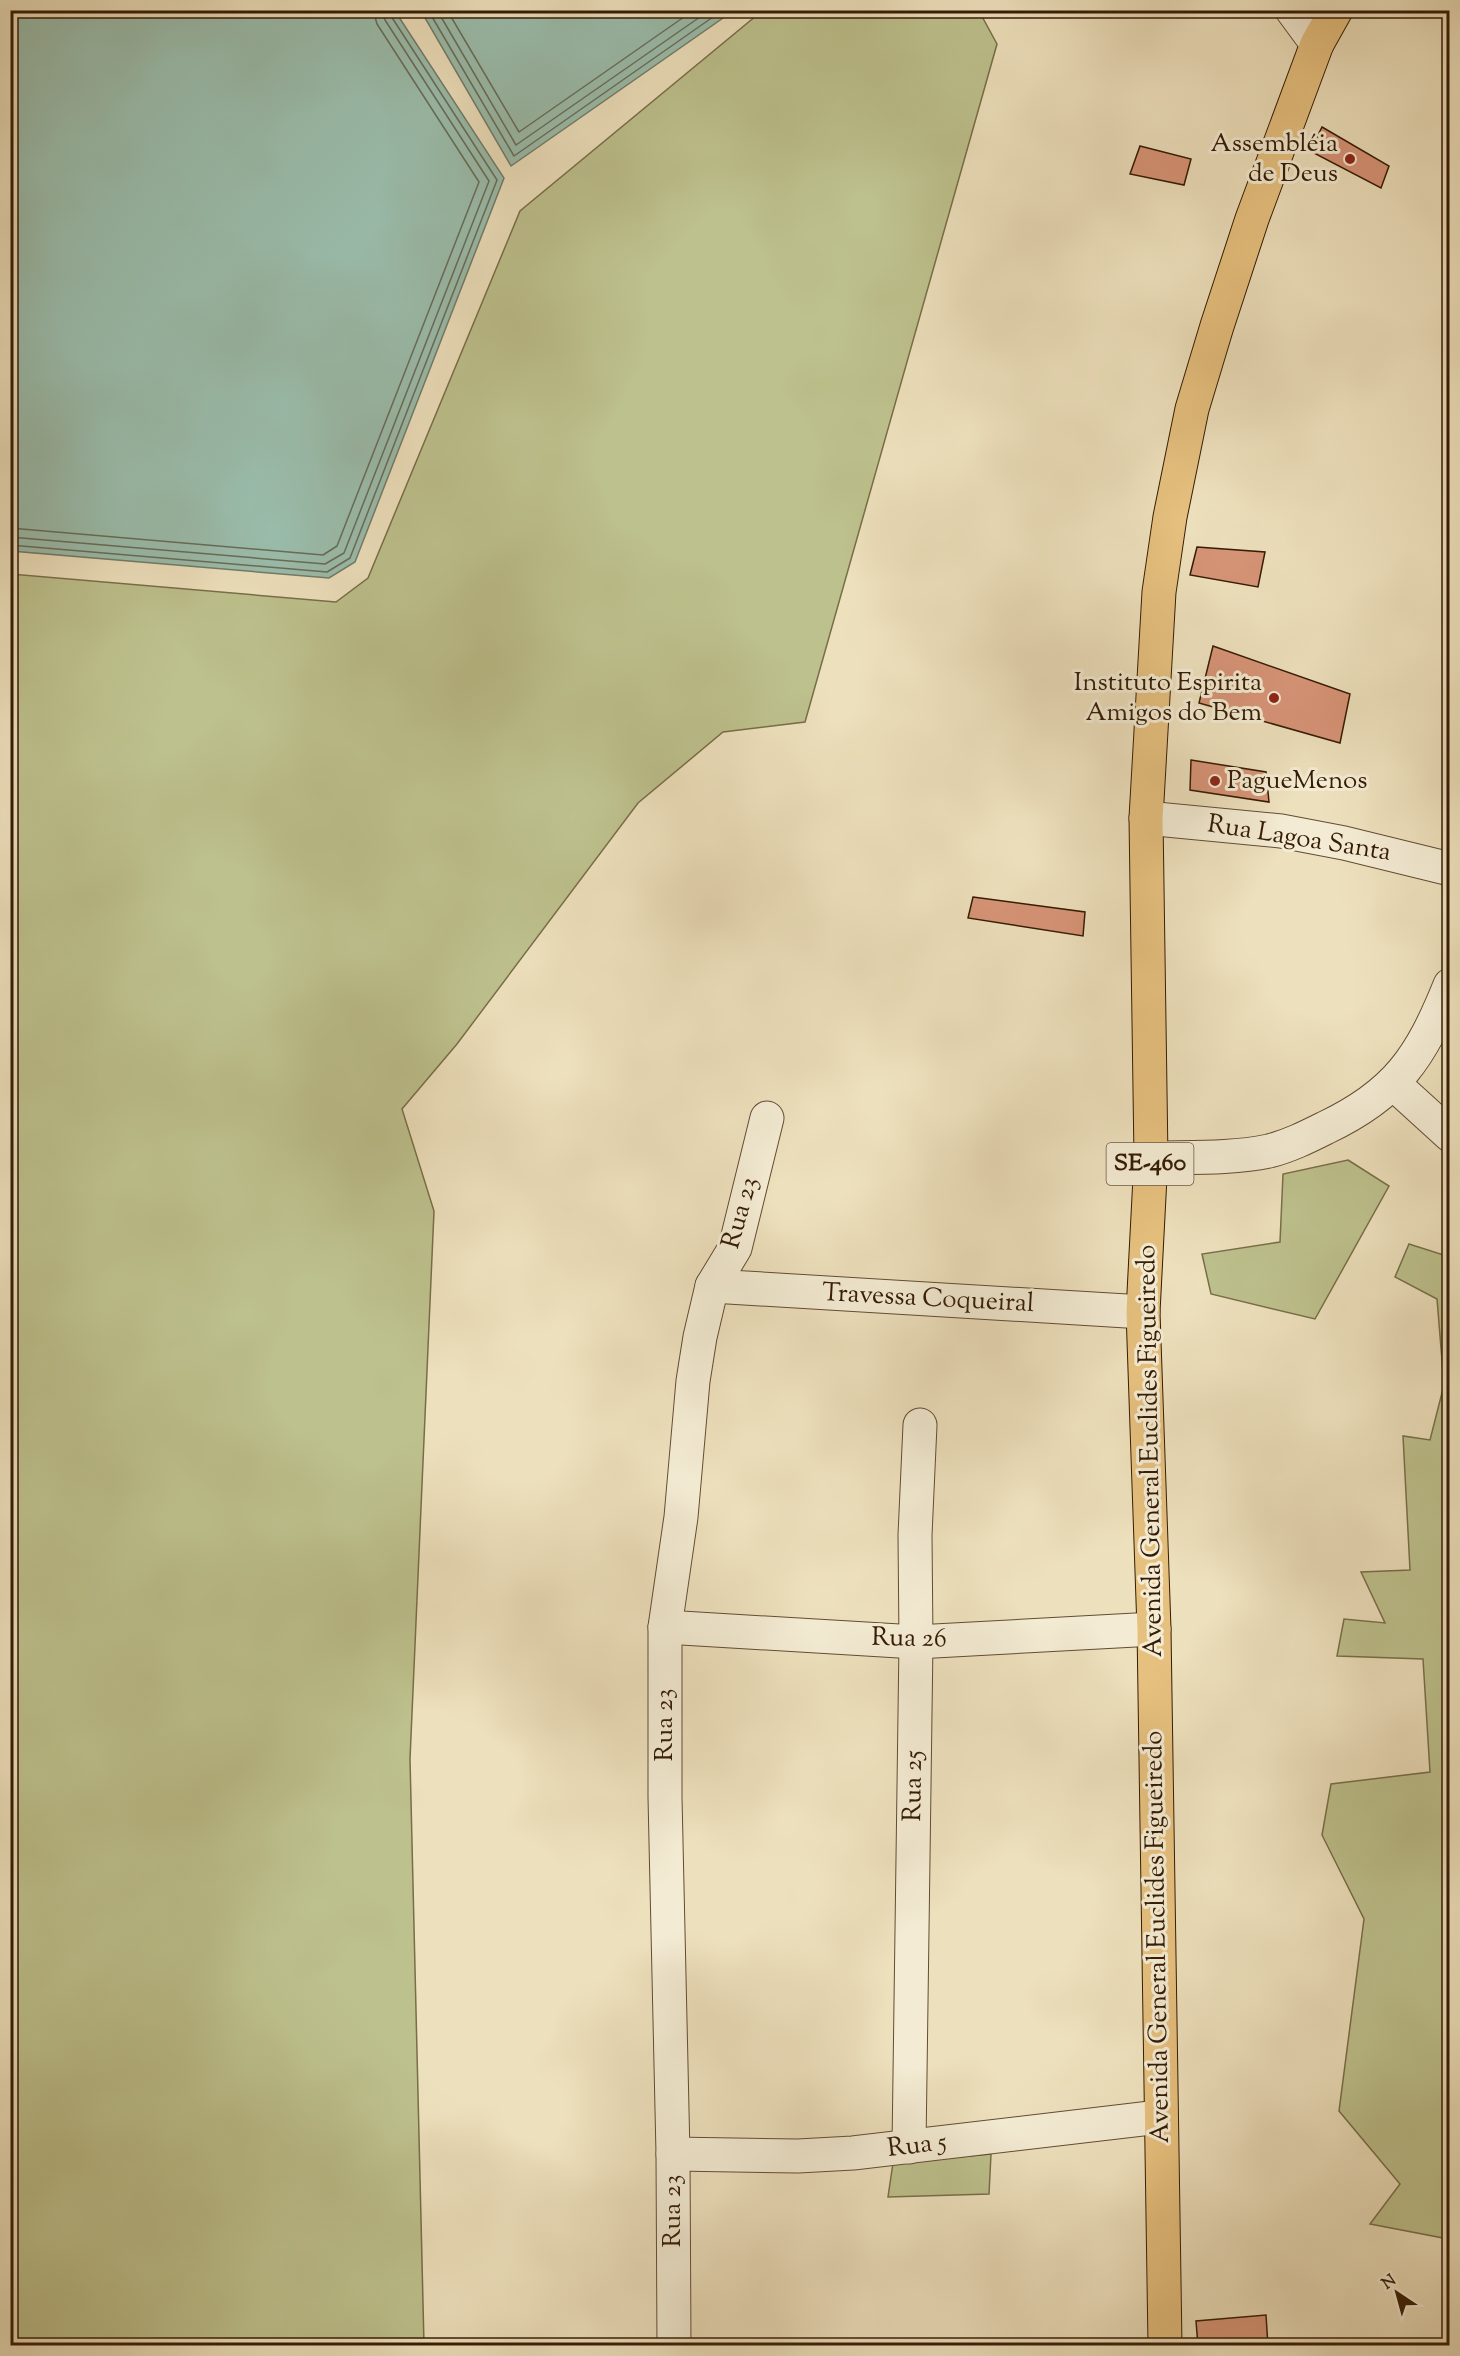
<svg xmlns="http://www.w3.org/2000/svg" width="1460" height="2356" font-family="'Sorts Mill Goudy',serif">
	<rect width="100%" height="100%" fill="#ede0bc"/>
	<filter id="stains"><feTurbulence type="fractalNoise" baseFrequency=".00333" numOctaves="4"/><feColorMatrix values="0 0 0 0 .2 0 0 0 0 .09 0 0 0 0 .02 0 0 0 .5 -.17"/></filter>
	<radialGradient id="worn" r=".72"><stop offset=".6" stop-color="#630" stop-opacity="0"/><stop offset="1" stop-color="#630" stop-opacity=".3"/></radialGradient>
	<g fill="#bdc18d" stroke="#786e48" stroke-width="1.5">
		<polygon points="762,11 979,11 997,44 805,722 723,732 638,803 457,1044 402,1109 434,1211 410,1759 424,2345 11,2345 11,574 336,602 368,578 520,211"/>
		<polygon points="1348,1160 1389,1186 1315,1319 1211,1294 1202,1254 1280,1242 1283,1174"/>
		<polygon points="1409,1244 1450,1257 1449,2243 1448,2239 1370,2224 1400,2184 1339,2111 1364,1919 1322,1835 1331,1784 1430,1772 1423,1659 1337,1656 1344,1619 1385,1623 1361,1572 1410,1570 1403,1436 1430,1440 1444,1385 1437,1299 1395,1277"/>
		<polygon points="991,2154 989,2194 888,2197 893,2163"/>
	</g>
	<g fill="#9abdac" stroke="#717c69" stroke-width="1.5">
		<polygon points="10,11 395,11 504,178 355,562 329,578 11,551"/>
		<polygon points="421,11 733,11 511,166"/>
	</g>
	<g fill="none" stroke-linecap="round" stroke-linejoin="round">
		<g stroke="#676c58" stroke-width="1.5">
			<polyline points="428,10 514,156 723,10"/>
			<polyline points="437,10 516,145 710,10"/>
			<polyline points="447,10 519,132 694,10"/>
			<polyline points="10,528 323,555 337,546 479,182 377,24 373,10"/>
			<polyline points="10,537 325,564 344,553 489,181 385,20 382,10"/>
			<polyline points="10,545 327,572 350,558 497,180 391,16 390,10"/>
		</g>
	</g>
	<g fill="#d79477" stroke="#341b04" stroke-width="1.5">
		<polygon points="1322,127 1389,166 1381,188 1310,151"/>
		<polygon points="1140,146 1191,159 1184,185 1130,174"/>
		<polygon points="1197,547 1265,552 1258,587 1190,575"/>
		<polygon points="1213,646 1350,694 1340,743 1199,703"/>
		<polygon points="1191,760 1266,772 1269,802 1190,790"/>
		<polygon points="973,897 1085,912 1083,936 968,918"/>
		<polygon points="1266,2315 1268,2346 1198,2346 1196,2321"/>
	</g>
	<g fill="none" stroke-linecap="round" stroke-linejoin="round">
		<defs>
			<g id="minor">
				<polyline points="1292,10 1317,44"/>
				<polyline points="1146,818 1281,831 1344,843 1450,869"/>
				<polyline points="1394,1084 1450,1135"/>
				<path d="M1151 1158C1189 1157 1232 1159 1269 1151 1289 1146 1307 1137 1325 1128 1397 1094 1421 1057 1450 985"/>
				<polyline points="712,1286 1143,1312"/>
				<polyline points="665,1627 916,1642 1154,1629"/>
				<polyline points="909,2147 916,1642 915,1535 920,1425"/>
				<polyline points="673,2154 798,2156 853,2153 1159,2117"/>
				<polyline points="674,2346 673,2154 665,1797 665,1627 681,1517 693,1381 700,1337 712,1286 735,1248 767,1118"/>
			</g>
			<polyline id="primary" points="1165,2346 1154,1629 1143,1312 1151,1158 1146,818 1159,592 1170,517 1192,409 1217,326 1252,219 1317,44 1336,10"/>
		</defs>
		<use href="#minor" stroke="#624c32" stroke-width="35"/>
		<use href="#primary" stroke="#341b04" stroke-width="35"/>
		<use href="#minor" stroke="#f3ebd3" stroke-width="33"/>
		<use href="#primary" stroke="#e6c07e" stroke-width="33"/>
	</g>
	<g fill="#8f2418" stroke="#f3ebd3" stroke-width="2">
		<circle cx="1350" cy="159" r="6"/>
		<circle cx="1274" cy="698" r="6"/>
		<circle cx="1215" cy="781" r="6"/>
	</g>
	<g text-anchor="middle" dominant-baseline="central" stroke-width="6" stroke-linejoin="round" paint-order="stroke">
		<rect fill="#f3ebd3" stroke="#6d5942" stroke-width="1.5" x="1106.5" y="1143" width="87" height="42" rx="4.5"/>
		<g font-size="24" font-weight="bold" fill="#341b04">
			<text x="1150" y="1164">SE-460</text>
		</g>
		<g font-size="26" fill="#341b04" stroke="#f3ebd3" text-anchor="end">
			<text x="1338" y="144">Assembléia<tspan x="1338" dy="30">de Deus</tspan></text>
			<text x="1262" y="683">Instituto Espirita<tspan x="1262" dy="30">Amigos do Bem</tspan></text>
			<text x="1227" y="781" text-anchor="start">PagueMenos</text>
		</g>
		<g font-size="26" fill="#341b04" stroke="#f3ebd3">
			<text transform="translate(1299 839) rotate(9)">Rua Lagoa Santa</text>
			<text transform="translate(741 1213) rotate(-74)">Rua 23</text>
			<text transform="translate(928 1299) rotate(3)">Travessa Coqueiral</text>
			<text transform="translate(1151 1451) rotate(-91)">Avenida General Euclides Figueiredo</text>
			<text transform="translate(909 1639) rotate(1)">Rua 26</text>
			<text transform="translate(665 1725) rotate(-90)">Rua 23</text>
			<text transform="translate(914 1786) rotate(-89)">Rua 25</text>
			<text transform="translate(1158 1937) rotate(-91)">Avenida General Euclides Figueiredo</text>
			<text transform="translate(917 2146) rotate(-7)">Rua 5</text>
			<text transform="translate(673 2211) rotate(-90)">Rua 23</text>
		</g>
	</g>
	<rect width="1460" height="2356" fill="none" stroke="#ede0bc" stroke-width="36"/>
	<rect x="12" y="12" width="1436" height="2332" fill="none" stroke="#341b04" stroke-width="3"/>
	<rect x="18" y="18" width="1424" height="2320" fill="none" stroke="#341b04" stroke-width="1.5"/>
	<g transform="translate(1397 2293) rotate(324)" stroke="#f3ebd3" stroke-width="4.5" paint-order="stroke">
	<path d="M0-4.5L10 22L0 15L-10 22Z" fill="#341b04"/>
	<text y="-9" font-size="16" font-weight="bold" text-anchor="middle" fill="#341b04">N</text>
	</g>
	<rect width="100%" height="100%" filter="url(#stains)"/>
	<rect width="100%" height="100%" fill="url(#worn)"/>
</svg>
